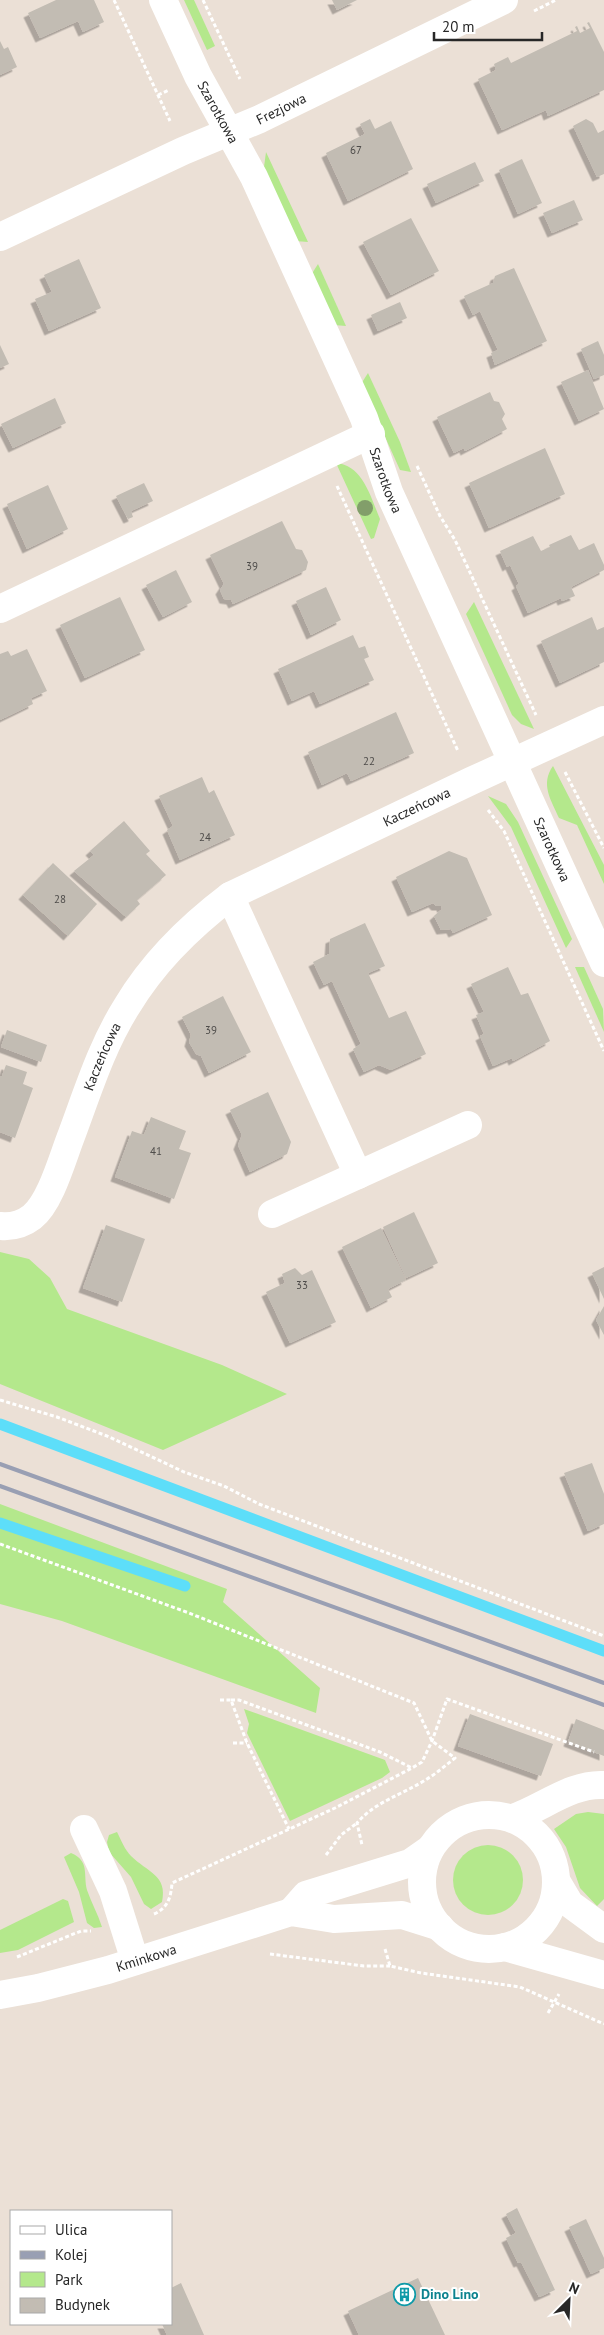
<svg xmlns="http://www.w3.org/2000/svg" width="604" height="2335" font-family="'PT Sans',sans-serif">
	<defs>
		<filter id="shadow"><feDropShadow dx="-4.5" dy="4.5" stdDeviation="0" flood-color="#0004"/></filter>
	</defs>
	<rect width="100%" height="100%" fill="#ebe0d6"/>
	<g fill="#b4e88c">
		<polygon points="184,0 194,0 215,46 207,50"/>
		<polygon points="266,152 308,242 295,241 264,167"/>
		<polygon points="318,264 346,326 334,325 311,275"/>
		<polygon points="368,373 400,442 411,472 400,470 361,384"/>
		<path d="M336 463C363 465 371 498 380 519L374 538 371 539Z"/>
		<polygon points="474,602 534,729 521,724 512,715 466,614"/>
		<path d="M553 766 604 865V884L577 825 559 818C551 800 540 784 553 766Z"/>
		<polygon points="488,796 506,804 518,822 572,939 566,948 511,827"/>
		<polygon points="575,967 584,967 603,1009 604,1032"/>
		<polygon points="0,1252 29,1259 50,1278 67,1309 222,1365 287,1394 163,1450 0,1384"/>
		<polygon points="0,1504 227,1589 223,1602 320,1688 316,1713 62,1621 0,1604"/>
		<polygon points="244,1709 385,1760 390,1772 382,1778 290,1821 247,1733 249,1724"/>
		<polygon points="588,1812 604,1814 604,1899 597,1906 580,1888 566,1847 554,1829 576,1814"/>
		<path d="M117 1832C121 1840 125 1850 131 1856 147 1872 168 1875 162 1902L151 1909 144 1904 131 1877 109 1852 107 1842 109 1835Z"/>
		<circle cx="488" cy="1880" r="35"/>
		<path d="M71 1853C90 1861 83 1874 87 1890 91 1902 98 1914 102 1927L94 1928 87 1923 79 1892 64 1857Z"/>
		<polygon points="63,1899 68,1901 74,1922 18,1950 0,1953 0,1930"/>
	</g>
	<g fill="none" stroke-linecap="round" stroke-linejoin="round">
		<g stroke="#5ddef9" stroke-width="11">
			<polyline points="0,1424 604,1651"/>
			<polyline points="0,1523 185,1586"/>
		</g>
	</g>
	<g fill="#c2bcb3" filter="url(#shadow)">
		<polygon points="56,0 94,0 104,22 83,32 78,21 40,38 28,13"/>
		<polygon points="332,0 357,0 337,10"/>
		<polygon points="589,22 604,52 604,90 548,116 546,110 502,130 478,79 496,70 494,64 508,57 511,63 577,31 575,27 577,26 580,33 590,28 587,23"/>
		<polygon points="0,41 4,49 8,47 17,67 0,75"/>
		<polygon points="370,119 375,129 391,121 413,169 348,201 326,153 365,134 360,124"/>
		<polygon points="586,119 593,123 598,133 604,130 604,174 597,177 573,126"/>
		<polygon points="522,159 542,203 518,214 499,170"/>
		<polygon points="475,162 484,181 436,203 427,184"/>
		<polygon points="574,200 583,220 552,233 543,213"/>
		<polygon points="411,218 439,271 391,295 363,242"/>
		<polygon points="79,259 101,308 49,331 35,299 52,292 44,275"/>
		<polygon points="514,268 547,341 495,365 491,353 498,350 480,311 473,315 464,296 493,283 495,276"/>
		<polygon points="400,302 407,318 378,331 371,315"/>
		<polygon points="598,341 604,355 604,375 594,379 581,349"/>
		<polygon points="0,345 9,364 0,368"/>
		<polygon points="588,370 604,409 579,421 561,382"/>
		<polygon points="490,392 494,401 499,402 505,414 502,419 507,429 465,451 464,448 454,453 437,417"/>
		<polygon points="55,398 66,423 13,448 1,424"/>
		<polygon points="545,448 565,494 489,528 469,483"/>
		<polygon points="144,483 153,501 131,511 133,517 128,519 116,496"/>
		<polygon points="48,485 68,529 27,549 7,504"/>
		<polygon points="282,521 296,549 302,550 308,562 306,570 233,604 231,600 224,599 220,590 224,584 210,555"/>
		<polygon points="571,535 579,550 594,543 604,565 604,570 571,587 575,596 562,601 561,598 528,613 516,586 519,584 510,565 507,567 500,551 533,536 541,551 550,547 549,545"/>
		<polygon points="176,570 192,602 163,617 146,585"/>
		<polygon points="326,587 341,620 311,635 296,601"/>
		<polygon points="120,597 145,650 85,678 60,625"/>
		<polygon points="592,617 597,630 604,627 604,662 560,683 541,641"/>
		<polygon points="353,635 359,648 365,646 369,657 364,659 374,680 320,704 314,691 292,701 278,669"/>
		<polygon points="27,649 47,691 31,698 33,704 0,720 0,654 8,651 11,656"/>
		<polygon points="396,712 414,753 351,781 347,773 322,785 308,752"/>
		<polygon points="202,777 209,793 214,790 235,835 180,860 167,830 173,826 159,796"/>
		<polygon points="124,821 150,851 146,854 166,875 137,900 140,904 126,917 74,871 94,855 90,851"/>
		<polygon points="449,851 467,858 492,915 453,933 451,929 441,930 434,916 442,909 441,906 436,906 433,903 412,912 396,877"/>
		<polygon points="53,863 97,904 68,936 23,895"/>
		<polygon points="365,923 385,966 368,973 389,1018 406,1011 426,1054 391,1070 379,1065 364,1072 353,1049 361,1044 332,981 324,985 313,962 329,954 330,939"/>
		<polygon points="508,967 521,995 528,993 550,1041 513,1061 512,1058 493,1066 480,1036 484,1034 476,1015 484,1012 471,984"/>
		<polygon points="223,996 251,1052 209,1073 201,1056 196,1054 189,1042 191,1035 182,1017"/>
		<polygon points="7,1030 47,1045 41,1062 1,1047"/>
		<polygon points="6,1065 27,1072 23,1084 33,1088 15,1138 0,1132 0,1076 2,1076"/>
		<polygon points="268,1092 291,1142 287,1154 250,1172 238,1145 242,1135 230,1110"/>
		<polygon points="151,1117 186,1131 179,1149 191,1153 174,1199 115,1177 132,1131 144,1135"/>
		<polygon points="414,1212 438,1263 406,1278 383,1227"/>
		<polygon points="106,1225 145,1239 122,1302 83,1288"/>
		<polygon points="381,1228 406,1280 388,1289 392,1297 371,1308 342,1247"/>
		<polygon points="604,1267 604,1299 592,1273"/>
		<polygon points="295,1268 302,1275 312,1270 336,1322 290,1343 266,1292 285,1283 282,1274"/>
		<polygon points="604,1306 604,1335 596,1320"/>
		<polygon points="592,1463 604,1494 604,1524 588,1531 564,1473"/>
		<polygon points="470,1714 553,1744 541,1776 458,1746"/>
		<polygon points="576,1719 604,1730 604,1756 568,1742"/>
		<polygon points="517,2208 555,2290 539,2297 521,2262 518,2263 506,2238 516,2233 506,2214"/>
		<polygon points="586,2219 604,2258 604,2268 591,2274 569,2227"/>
		<polygon points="418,2278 445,2335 359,2335 348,2311"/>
		<polygon points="181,2283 204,2335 167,2335 162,2324 171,2324 171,2288"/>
	</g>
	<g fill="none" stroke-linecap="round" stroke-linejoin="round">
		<g stroke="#fff" stroke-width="3" stroke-dasharray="4 2.5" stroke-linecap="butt">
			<polyline points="114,0 170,121"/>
			<polyline points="203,0 240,79"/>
			<polyline points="534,11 556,0"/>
			<polyline points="158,95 169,90"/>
			<polyline points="417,466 440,516 455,540 536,715"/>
			<polyline points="337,486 458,751"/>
			<polyline points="565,772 604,848"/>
			<polyline points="488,810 504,831 604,1051"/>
			<polyline points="0,1400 57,1417 107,1436 184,1472 224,1486 259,1504 604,1636"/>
			<path d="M0 1544 189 1613 414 1703 432 1741 455 1758C446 1765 437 1773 427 1779 402 1795 376 1801 357 1823L362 1845"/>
			<polyline points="220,1700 231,1700 247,1743 289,1829"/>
			<polyline points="231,1700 239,1700 380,1752 412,1768"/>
			<polyline points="233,1743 247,1743"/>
			<polyline points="326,1855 341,1835 357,1823"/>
			<path d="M154 1914C168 1908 171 1897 172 1883L335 1808 412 1768 422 1762 432 1741 447 1699 594 1752"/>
			<polyline points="385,1949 390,1966 421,1973 520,1987 604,2024"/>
			<polyline points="270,1954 364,1966 390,1966"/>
			<polyline points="17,1957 81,1931 91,1931"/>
			<polyline points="548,2013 559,1994"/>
		</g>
		<g stroke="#fff" stroke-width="28">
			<path id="s1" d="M163 0 198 76 254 177 364 418 389 492 604 963"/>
			<path id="s2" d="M0 237 183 151 260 119 504 0"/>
			<polyline points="0,609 371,434"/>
			<polyline points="230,896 358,1175 468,1125"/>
			<polyline points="272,1214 358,1175"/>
			<path id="s3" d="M0 1226C11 1227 23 1224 32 1217 50 1203 62 1160 70 1139 87 1094 101 1047 127 1006 154 961 189 927 230 896L471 781 604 720"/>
			<circle cx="489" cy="1882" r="67"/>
			<path d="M513 1818C543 1808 571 1783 604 1785"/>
			<polyline points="84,1829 113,1891 135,1961"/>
			<polyline points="557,1882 570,1904 604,1929"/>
			<polyline points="291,1912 306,1895 410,1863 430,1849"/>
			<polyline points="505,1947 604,1975"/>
			<path id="s4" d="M0 1995 38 1988 108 1970 291 1912 334 1919 402 1915 440 1927"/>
		</g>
		<g stroke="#999fb3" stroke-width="4">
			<polyline points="0,1464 604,1683"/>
			<polyline points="0,1486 604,1705"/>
		</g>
	</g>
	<circle fill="#829e6a" cx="365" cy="508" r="8"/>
	<defs>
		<symbol id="building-ring" viewBox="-11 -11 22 22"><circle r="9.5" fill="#fff" stroke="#0f9aa8" stroke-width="1.5"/><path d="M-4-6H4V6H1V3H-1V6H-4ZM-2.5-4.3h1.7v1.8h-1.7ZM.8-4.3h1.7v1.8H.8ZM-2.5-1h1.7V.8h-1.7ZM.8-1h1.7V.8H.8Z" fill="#0f9aa8"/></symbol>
	</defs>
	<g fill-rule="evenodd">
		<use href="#building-ring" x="392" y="2282" width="25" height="25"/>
	</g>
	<g text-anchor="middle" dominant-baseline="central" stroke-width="4" stroke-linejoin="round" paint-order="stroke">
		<g font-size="11" fill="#4e4c4a">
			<text x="356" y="150">67</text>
			<text x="252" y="566">39</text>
			<text x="369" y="761">22</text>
			<text x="205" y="837">24</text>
			<text x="60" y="899">28</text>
			<text x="211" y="1030">39</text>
			<text x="156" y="1151">41</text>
			<text x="302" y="1285">33</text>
		</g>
		<g font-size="14" fill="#272727" stroke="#fff">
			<text stroke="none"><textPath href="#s2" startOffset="309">Frezjowa</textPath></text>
			<text stroke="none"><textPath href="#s1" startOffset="125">Szarotkowa</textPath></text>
			<text stroke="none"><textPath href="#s1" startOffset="530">Szarotkowa</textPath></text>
			<text stroke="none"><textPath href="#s3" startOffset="625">Kaczeńcowa</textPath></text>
			<text stroke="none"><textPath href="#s1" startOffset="935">Szarotkowa</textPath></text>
			<text stroke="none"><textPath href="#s3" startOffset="210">Kaczeńcowa</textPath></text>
			<text stroke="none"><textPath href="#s4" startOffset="151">Kminkowa</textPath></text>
		</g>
		<g font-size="14" font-weight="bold" fill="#0d838f" stroke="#fff" text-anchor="start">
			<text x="421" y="2294">Dino Lino</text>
		</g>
	</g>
	<rect x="10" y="2210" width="162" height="115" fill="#ffffff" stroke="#a9a9a9"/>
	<rect x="20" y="2226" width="25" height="8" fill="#ffffff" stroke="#a9a9a9"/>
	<text x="55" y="2235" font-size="15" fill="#272727">Ulica</text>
	<rect x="20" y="2251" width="25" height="8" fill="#999fb3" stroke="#a9a9a9"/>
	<text x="55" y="2260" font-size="15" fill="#272727">Kolej</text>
	<rect x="20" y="2272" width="25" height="15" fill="#b4e88c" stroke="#a9a9a9"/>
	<text x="55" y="2285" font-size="15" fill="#272727">Park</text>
	<rect x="20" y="2298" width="25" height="15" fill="#c2bcb3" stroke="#a9a9a9"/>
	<text x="55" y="2310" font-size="15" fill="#272727">Budynek</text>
	<g transform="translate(569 2300) rotate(24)" stroke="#ffffff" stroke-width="4" paint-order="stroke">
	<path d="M0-4L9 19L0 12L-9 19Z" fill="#272727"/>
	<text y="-8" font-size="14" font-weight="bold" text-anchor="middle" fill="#272727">N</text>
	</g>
	<path d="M434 32v8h108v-8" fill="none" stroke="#272727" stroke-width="2.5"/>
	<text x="442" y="32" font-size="15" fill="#272727" stroke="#ffffff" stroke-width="4" paint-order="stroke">20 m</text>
</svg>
